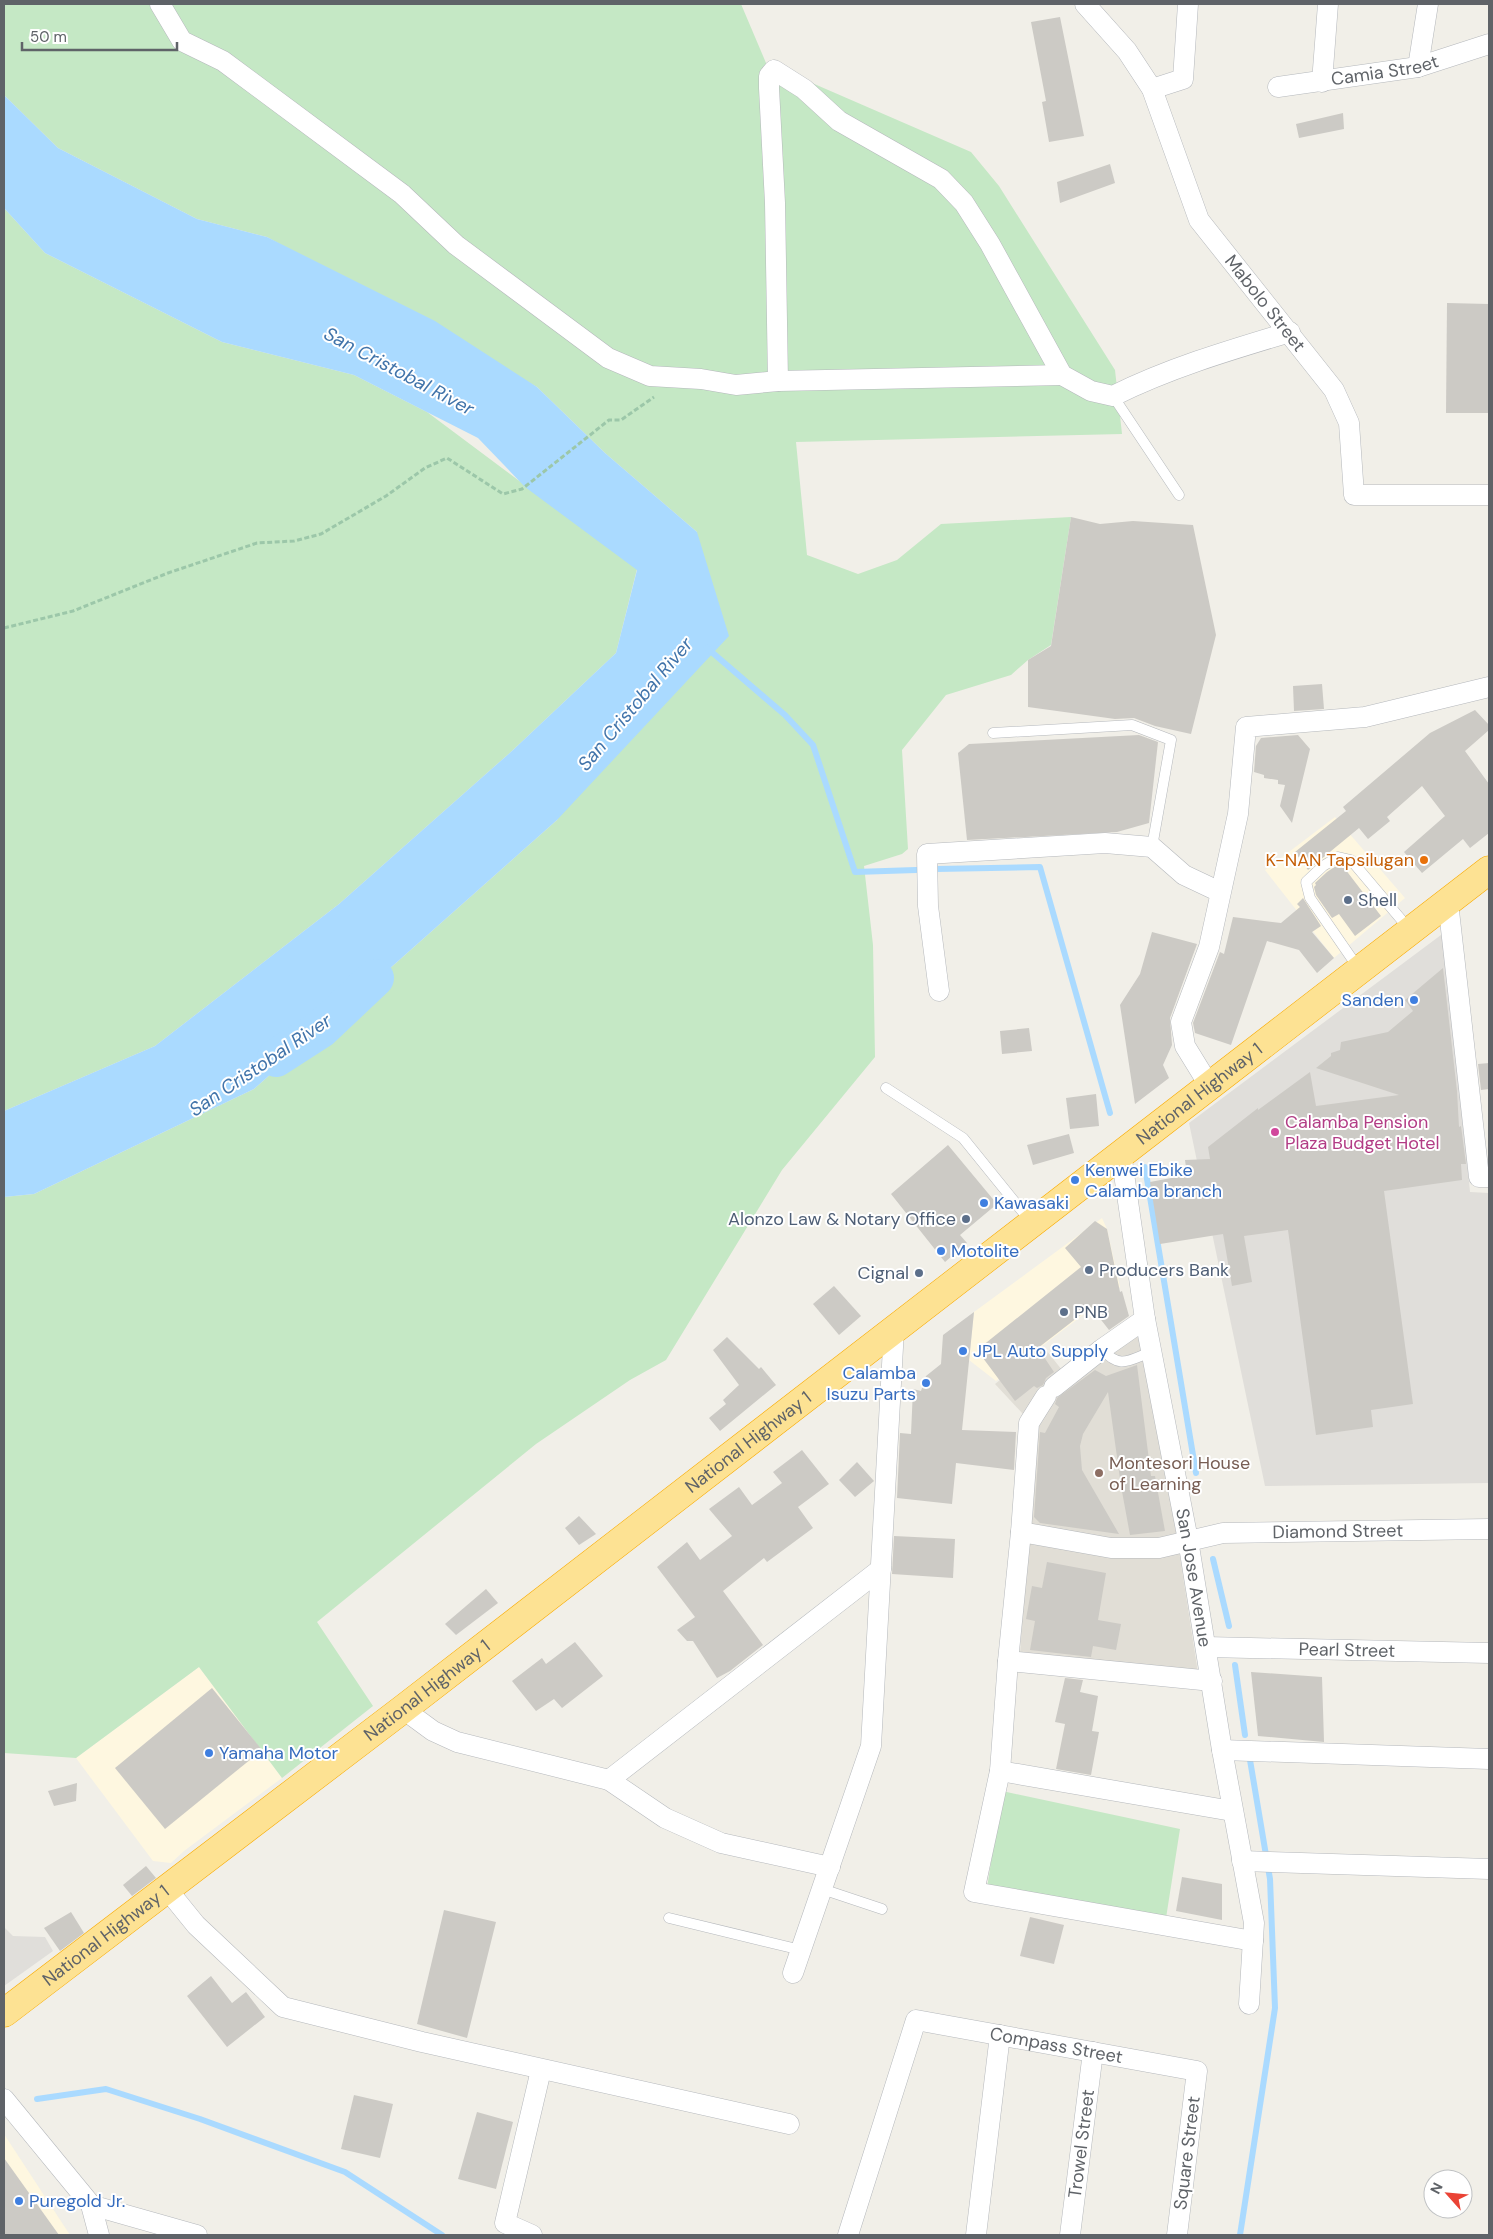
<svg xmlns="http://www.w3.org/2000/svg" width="1493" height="2239" font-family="'DM Sans',sans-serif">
	<rect width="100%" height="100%" fill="#f1efe8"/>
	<g fill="#fef7e0">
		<polygon points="1335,817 1405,898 1334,958 1265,870"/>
		<polygon points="1102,1218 1107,1229 1120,1287 996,1381 969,1360 974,1312"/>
		<polygon points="199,1667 282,1778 184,1851 171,1863 153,1861 76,1758"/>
		<polygon points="4,2134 70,2235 4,2235"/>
	</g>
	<g fill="#e0deda">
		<polygon points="1445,932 1470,1192 1489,1193 1489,1483 1265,1486 1189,1123"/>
		<polygon points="4,1927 13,1936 45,1937 53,1951 4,1986"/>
	</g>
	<polygon fill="#e1ded6" points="1145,1332 1198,1673 1020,1655 1028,1519 1036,1428 995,1384 1043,1346 1069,1379"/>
	<g fill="#c5e8c5">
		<polygon points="4,4 741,4 766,63 971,152 999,186 1115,370 1122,434 796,442 807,555 858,574 897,560 941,524 1071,517 1051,645 1028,660 1011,675 946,695 902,750 908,849 902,854 864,866 873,945 875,1057 782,1170 666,1360 630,1380 536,1444 317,1622 373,1706 282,1778 199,1667 76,1758 4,1753 4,1197 34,1194 254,1089 557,820 697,532 605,453 537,387 267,237 197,219 58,148 4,95"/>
		<polygon points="4,208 45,253 222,342 354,375 427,412 637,569 616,653 513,750 339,904 155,1046 4,1111"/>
		<polygon points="1002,1791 1180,1829 1166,1918 987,1888"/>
	</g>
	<polygon fill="#aadaff" points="4,95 58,148 197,219 267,237 435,321 537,387 605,453 697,532 729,636 557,820 254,1089 34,1194 4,1197 4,1111 155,1046 339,904 513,750 616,653 637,570 525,487 478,438 354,375 222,342 45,253 4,208"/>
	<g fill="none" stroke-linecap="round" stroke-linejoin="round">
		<g stroke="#aadaff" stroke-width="6">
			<polyline points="707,648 785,715 813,745 855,872 916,870"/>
			<polyline points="936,869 1040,867 1110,1113"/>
			<polyline points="1145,1167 1196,1473"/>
			<polyline points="1213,1559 1229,1626"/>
			<polyline points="1235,1665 1245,1735"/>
			<polyline points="37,2099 106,2089 200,2119 345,2172 442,2235"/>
			<polyline points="1240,2235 1275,2008 1270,1879 1250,1760"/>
		</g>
		<polyline stroke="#aadaff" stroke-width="38" points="276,1058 321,1029 375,978"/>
	</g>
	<g fill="#cccac5">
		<polygon points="1060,17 1084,136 1049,142 1042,102 1046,101 1031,22"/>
		<polygon points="1343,113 1344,129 1299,138 1296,124"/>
		<polygon points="1110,164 1115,183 1060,203 1057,182"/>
		<polygon points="1447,303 1489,304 1489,413 1446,413"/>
		<polygon points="1071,517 1100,524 1133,521 1193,525 1216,635 1191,734 1155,726 1134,718 1115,719 1028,707 1028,660 1051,646"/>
		<polygon points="1322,684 1324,709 1294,711 1293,686"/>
		<polygon points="1475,710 1489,725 1489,730 1465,751 1489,784 1489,833 1470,848 1463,839 1422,873 1404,852 1445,816 1422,786 1387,817 1390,821 1368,839 1359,828 1308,870 1295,852 1346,811 1343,807 1430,733"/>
		<polygon points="1139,735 1158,742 1149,823 1117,832 967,840 958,753 969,744"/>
		<polygon points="1298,735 1310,749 1292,823 1280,806 1285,785 1278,784 1278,780 1264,778 1264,775 1254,772 1256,746 1261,738"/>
		<polygon points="1339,864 1342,865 1381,916 1355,936 1339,914 1332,918 1316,895 1314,887 1316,885 1315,883 1327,872"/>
		<polygon points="1303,898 1321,926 1312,932 1334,958 1317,973 1299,950 1267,941 1231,1045 1195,1033 1193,1023 1220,952 1224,954 1233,917 1281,923 1300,907 1297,904"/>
		<polygon points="1152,932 1197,944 1170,1018 1172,1045 1163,1065 1169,1078 1135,1104 1120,1005 1140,974"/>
		<polygon points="1443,968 1457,1091 1459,1127 1461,1126 1466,1164 1461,1164 1462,1180 1384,1191 1413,1404 1371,1410 1373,1427 1316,1435 1288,1230 1244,1236 1252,1282 1232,1286 1223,1234 1160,1244 1150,1182 1187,1175 1185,1160 1210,1159 1208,1147 1258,1108 1258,1110 1310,1072 1316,1106 1399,1095 1316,1068 1331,1056 1331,1053 1340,1050 1341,1042 1388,1032 1413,1011 1405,1000"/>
		<polygon points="1029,1028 1032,1051 1002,1054 1000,1031"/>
		<polygon points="1489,1063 1489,1089 1481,1090 1478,1064"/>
		<polygon points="1096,1094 1099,1126 1070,1129 1066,1098"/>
		<polygon points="1069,1134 1074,1153 1033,1165 1027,1145"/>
		<polygon points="948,1145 997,1204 960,1235 967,1243 945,1262 891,1194"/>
		<polygon points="1095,1221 1107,1229 1120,1292 1122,1291 1129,1316 1109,1330 1091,1307 1038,1348 1054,1372 1046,1378 1043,1385 1037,1388 1034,1386 1015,1401 977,1350 1081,1267 1065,1248"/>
		<polygon points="834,1286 861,1316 839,1335 813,1304"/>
		<polygon points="974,1312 962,1430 1016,1432 1014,1470 956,1463 952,1504 897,1498 900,1433 911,1434 913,1389 921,1391 926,1376 941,1364 943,1335"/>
		<polygon points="727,1337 759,1369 761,1367 776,1385 720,1431 709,1418 726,1404 723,1400 739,1385 713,1350"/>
		<polygon points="1137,1365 1151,1476 1155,1476 1165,1531 1130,1535 1121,1486 1108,1392 1083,1434 1080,1446 1082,1470 1119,1534 1040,1523 1034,1517 1040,1432 1045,1433 1059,1407 1055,1404 1057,1398 1095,1370 1106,1376"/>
		<polygon points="802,1450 829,1484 798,1507 813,1528 767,1562 764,1558 723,1591 763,1645 730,1671 717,1678 693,1641 687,1641 677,1630 695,1617 657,1567 687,1542 700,1560 732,1536 709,1509 739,1487 752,1505 782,1483 773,1472"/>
		<polygon points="857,1462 874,1481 855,1497 839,1480"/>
		<polygon points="579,1516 596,1534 579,1545 565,1528"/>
		<polygon points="894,1536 955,1539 953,1578 892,1574"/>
		<polygon points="1047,1562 1106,1573 1098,1620 1121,1624 1116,1650 1093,1646 1091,1657 1030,1650 1035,1621 1026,1619 1032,1586 1042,1588"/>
		<polygon points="486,1589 498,1603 456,1635 445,1624"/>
		<polygon points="575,1642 603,1676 562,1708 554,1699 536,1711 512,1681 542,1658 546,1664"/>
		<polygon points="1251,1672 1322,1677 1324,1742 1258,1736"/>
		<polygon points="1065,1678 1083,1680 1080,1692 1098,1696 1092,1731 1099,1732 1091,1775 1056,1769 1065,1724 1055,1722"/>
		<polygon points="212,1688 262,1750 165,1829 115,1768"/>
		<polygon points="77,1783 76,1801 54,1806 48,1791"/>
		<polygon points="146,1866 156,1878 132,1896 123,1885"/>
		<polygon points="1182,1877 1222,1884 1222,1920 1176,1911"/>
		<polygon points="444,1910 496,1922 467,2038 417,2024"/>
		<polygon points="71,1912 84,1933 60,1951 44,1928"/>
		<polygon points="1030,1917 1064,1925 1054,1964 1020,1956"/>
		<polygon points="211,1976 232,2003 246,1992 265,2017 227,2047 187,1996"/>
		<polygon points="354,2095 393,2104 380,2158 341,2149"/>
		<polygon points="477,2112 513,2122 496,2189 458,2179"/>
		<polygon points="4,2158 59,2235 4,2235"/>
	</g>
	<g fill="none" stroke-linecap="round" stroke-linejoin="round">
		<defs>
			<g id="lane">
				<polyline points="1113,396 1179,495"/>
				<polyline points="993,733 1132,725 1171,740 1152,847"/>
				<polyline points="1359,969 1310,898 1306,882 1323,866 1338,857 1351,860 1410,930"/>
				<polyline points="886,1088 963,1138 1031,1222"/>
				<path d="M1102 1349C1120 1370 1129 1360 1151 1352"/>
				<polyline points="822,1889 882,1909"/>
				<polyline points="669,1918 801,1950"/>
			</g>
			<g id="street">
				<polyline points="160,4 182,41 223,61 402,194 456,245 608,358 650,376 701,379 736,385 778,381 1062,375"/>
				<path id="s1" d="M1085 4 1127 51 1152 89 1199 220 1334 390 1349 423 1354 495H1489"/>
				<polyline points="1418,67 1428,4"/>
				<polyline points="1322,82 1328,4"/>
				<path id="s2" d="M1278 87 1418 67 1489 44"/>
				<polyline points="1152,89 1183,79 1188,4"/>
				<path d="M778 381 775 203 769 88V76L774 70 804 89 839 121 941 179 964 203 990 244 1062 375 1091 391 1113 396C1169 368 1230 350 1290 332"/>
				<polyline points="1448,902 1479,1177 1489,1177"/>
				<polyline points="939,991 928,906 927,854 1105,843 1152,847 1184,875 1220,892"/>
				<polyline points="1209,1085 1185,1046 1181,1022 1209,947 1238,814 1246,727 1365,717 1489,687"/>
				<path id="s3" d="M1121 1153 1145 1319 1188 1540 1222 1750 1254 1923 1249 2004"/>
				<polyline points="1054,1387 1102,1349 1145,1319"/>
				<polyline points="1046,1396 1029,1423 1021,1532 1008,1661 1000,1771 974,1892 1253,1941"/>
				<path id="s4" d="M1021 1532 1111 1548H1159L1223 1533 1489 1529"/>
				<path id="s5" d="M1206 1647 1489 1653"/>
				<polyline points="1008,1661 1212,1681"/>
				<polyline points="403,1709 433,1731 457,1742 609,1780 665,1818 721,1843 830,1867"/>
				<polyline points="1222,1750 1489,1759"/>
				<polyline points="1000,1771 1232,1811"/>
				<polyline points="609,1780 881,1569"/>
				<polyline points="1242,1861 1489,1869"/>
				<polyline points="166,1888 196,1925 283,2007 422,2042 789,2124"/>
				<polyline points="793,1973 871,1746 894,1329"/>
				<polyline points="4,2099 91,2205 99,2235"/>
				<polyline points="91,2205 197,2235"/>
				<polyline points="532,2235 505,2223 541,2070"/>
				<path id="s6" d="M848 2235 916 2020 1197 2071 1177 2235"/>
				<polyline points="976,2235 1000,2035"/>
				<path id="s7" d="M1070 2235 1093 2052"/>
			</g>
			<g id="highway">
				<path id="s8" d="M4 2013 403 1709 1489 870"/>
			</g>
		</defs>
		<use href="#lane" stroke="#b5b8bc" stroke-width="11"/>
		<use href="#street" stroke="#b5b8bc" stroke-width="21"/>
		<use href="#highway" stroke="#f9ab00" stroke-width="29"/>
		<polyline stroke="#9cc7a9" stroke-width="3" stroke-dasharray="5 2.5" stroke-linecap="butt" points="4,628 73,611 168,573 257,543 294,541 321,534 386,496 425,468 447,458 503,494 522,489 609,420 621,420 654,397"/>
		<use href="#lane" stroke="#fff" stroke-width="10"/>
		<use href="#street" stroke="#fff" stroke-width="20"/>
		<use href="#highway" stroke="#fde293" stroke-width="28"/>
	</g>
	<circle fill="#e8710a" stroke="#fff" stroke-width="2" cx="1424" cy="860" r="5"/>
	<g fill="#5c6f8a" stroke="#fff" stroke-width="2">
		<circle cx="1348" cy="900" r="5"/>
		<circle cx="966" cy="1219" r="5"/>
		<circle cx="1089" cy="1270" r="5"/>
		<circle cx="919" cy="1273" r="5"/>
		<circle cx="1064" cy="1312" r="5"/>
	</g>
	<g fill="#3f7fe0" stroke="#fff" stroke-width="2">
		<circle cx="1414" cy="1000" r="5"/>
		<circle cx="1075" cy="1180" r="5"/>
		<circle cx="984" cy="1203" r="5"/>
		<circle cx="941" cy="1251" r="5"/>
		<circle cx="963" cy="1351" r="5"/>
		<circle cx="926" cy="1383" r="5"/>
		<circle cx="209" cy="1753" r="5"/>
		<circle cx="19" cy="2201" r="5"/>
	</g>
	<circle fill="#d1479c" stroke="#fff" stroke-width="2" cx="1275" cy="1132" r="5"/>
	<circle fill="#8d6e63" stroke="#fff" stroke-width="2" cx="1099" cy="1473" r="5"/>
	<g text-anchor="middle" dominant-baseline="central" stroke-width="4" stroke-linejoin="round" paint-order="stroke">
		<g font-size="18" fill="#5f6368" stroke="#fff">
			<text stroke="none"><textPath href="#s2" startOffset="108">Camia Street</textPath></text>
			<text stroke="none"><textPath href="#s1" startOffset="354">Mabolo Street</textPath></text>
			<text stroke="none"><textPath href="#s8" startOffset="1508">National Highway 1</textPath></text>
			<text stroke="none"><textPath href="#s8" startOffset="938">National Highway 1</textPath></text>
			<text stroke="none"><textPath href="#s4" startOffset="320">Diamond Street</textPath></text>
			<text stroke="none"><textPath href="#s3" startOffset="431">San Jose Avenue</textPath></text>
			<text stroke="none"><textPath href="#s5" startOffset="141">Pearl Street</textPath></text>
			<text stroke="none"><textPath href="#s8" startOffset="532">National Highway 1</textPath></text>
			<text stroke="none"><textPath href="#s8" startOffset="128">National Highway 1</textPath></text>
			<text stroke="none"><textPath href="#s6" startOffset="368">Compass Street</textPath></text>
			<text stroke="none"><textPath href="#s7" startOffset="92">Trowel Street</textPath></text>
			<text transform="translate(1187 2153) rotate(-83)">Square Street</text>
		</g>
		<g font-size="18" fill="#c56008" stroke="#fff" text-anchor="end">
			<text x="1414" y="860">K-NAN Tapsilugan</text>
		</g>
		<g font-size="18" fill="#4e5e75" stroke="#fff" text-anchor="start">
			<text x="1358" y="900">Shell</text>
			<text x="956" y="1219" text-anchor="end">Alonzo Law &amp; Notary Office</text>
			<text x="1099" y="1270">Producers Bank</text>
			<text x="909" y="1273" text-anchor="end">Cignal</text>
			<text x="1074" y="1312">PNB</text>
		</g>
		<g font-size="18" fill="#366cbe" stroke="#fff" text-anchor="start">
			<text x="1404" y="1000" text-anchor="end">Sanden</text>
			<text x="1085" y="1170">Kenwei Ebike<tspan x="1085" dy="21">Calamba branch</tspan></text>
			<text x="994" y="1203">Kawasaki</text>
			<text x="951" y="1251">Motolite</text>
			<text x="973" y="1351">JPL Auto Supply</text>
			<text x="916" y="1373" text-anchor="end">Calamba<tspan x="916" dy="21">Isuzu Parts</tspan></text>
			<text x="219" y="1753">Yamaha Motor</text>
			<text x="29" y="2201">Puregold Jr.</text>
		</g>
		<g font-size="18" fill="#b23c85" stroke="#fff" text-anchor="start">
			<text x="1285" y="1122">Calamba Pension<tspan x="1285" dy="21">Plaza Budget Hotel</tspan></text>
		</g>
		<g font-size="18" fill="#785e54" stroke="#fff" text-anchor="start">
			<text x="1109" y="1463">Montesori House<tspan x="1109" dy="21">of Learning</tspan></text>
		</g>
		<g font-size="19" font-style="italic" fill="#4174aa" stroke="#fff">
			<text transform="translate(399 371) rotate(28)">San Cristobal River</text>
			<text transform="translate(635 704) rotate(-50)">San Cristobal River</text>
			<text transform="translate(260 1065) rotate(-34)">San Cristobal River</text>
		</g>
	</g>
	<rect width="1493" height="2239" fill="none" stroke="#5f6368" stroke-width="10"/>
	<g transform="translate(1448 2194) rotate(297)"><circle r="24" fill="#ffffff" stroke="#bfc1c3"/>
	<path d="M0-4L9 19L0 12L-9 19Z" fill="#ea4335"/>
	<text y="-8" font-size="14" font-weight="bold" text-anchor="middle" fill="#5f6368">N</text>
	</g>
	<path d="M22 42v8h155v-8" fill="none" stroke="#5f6368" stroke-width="2.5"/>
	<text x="30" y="42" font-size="15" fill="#5f6368" stroke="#ffffff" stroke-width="4" paint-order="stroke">50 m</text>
</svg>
